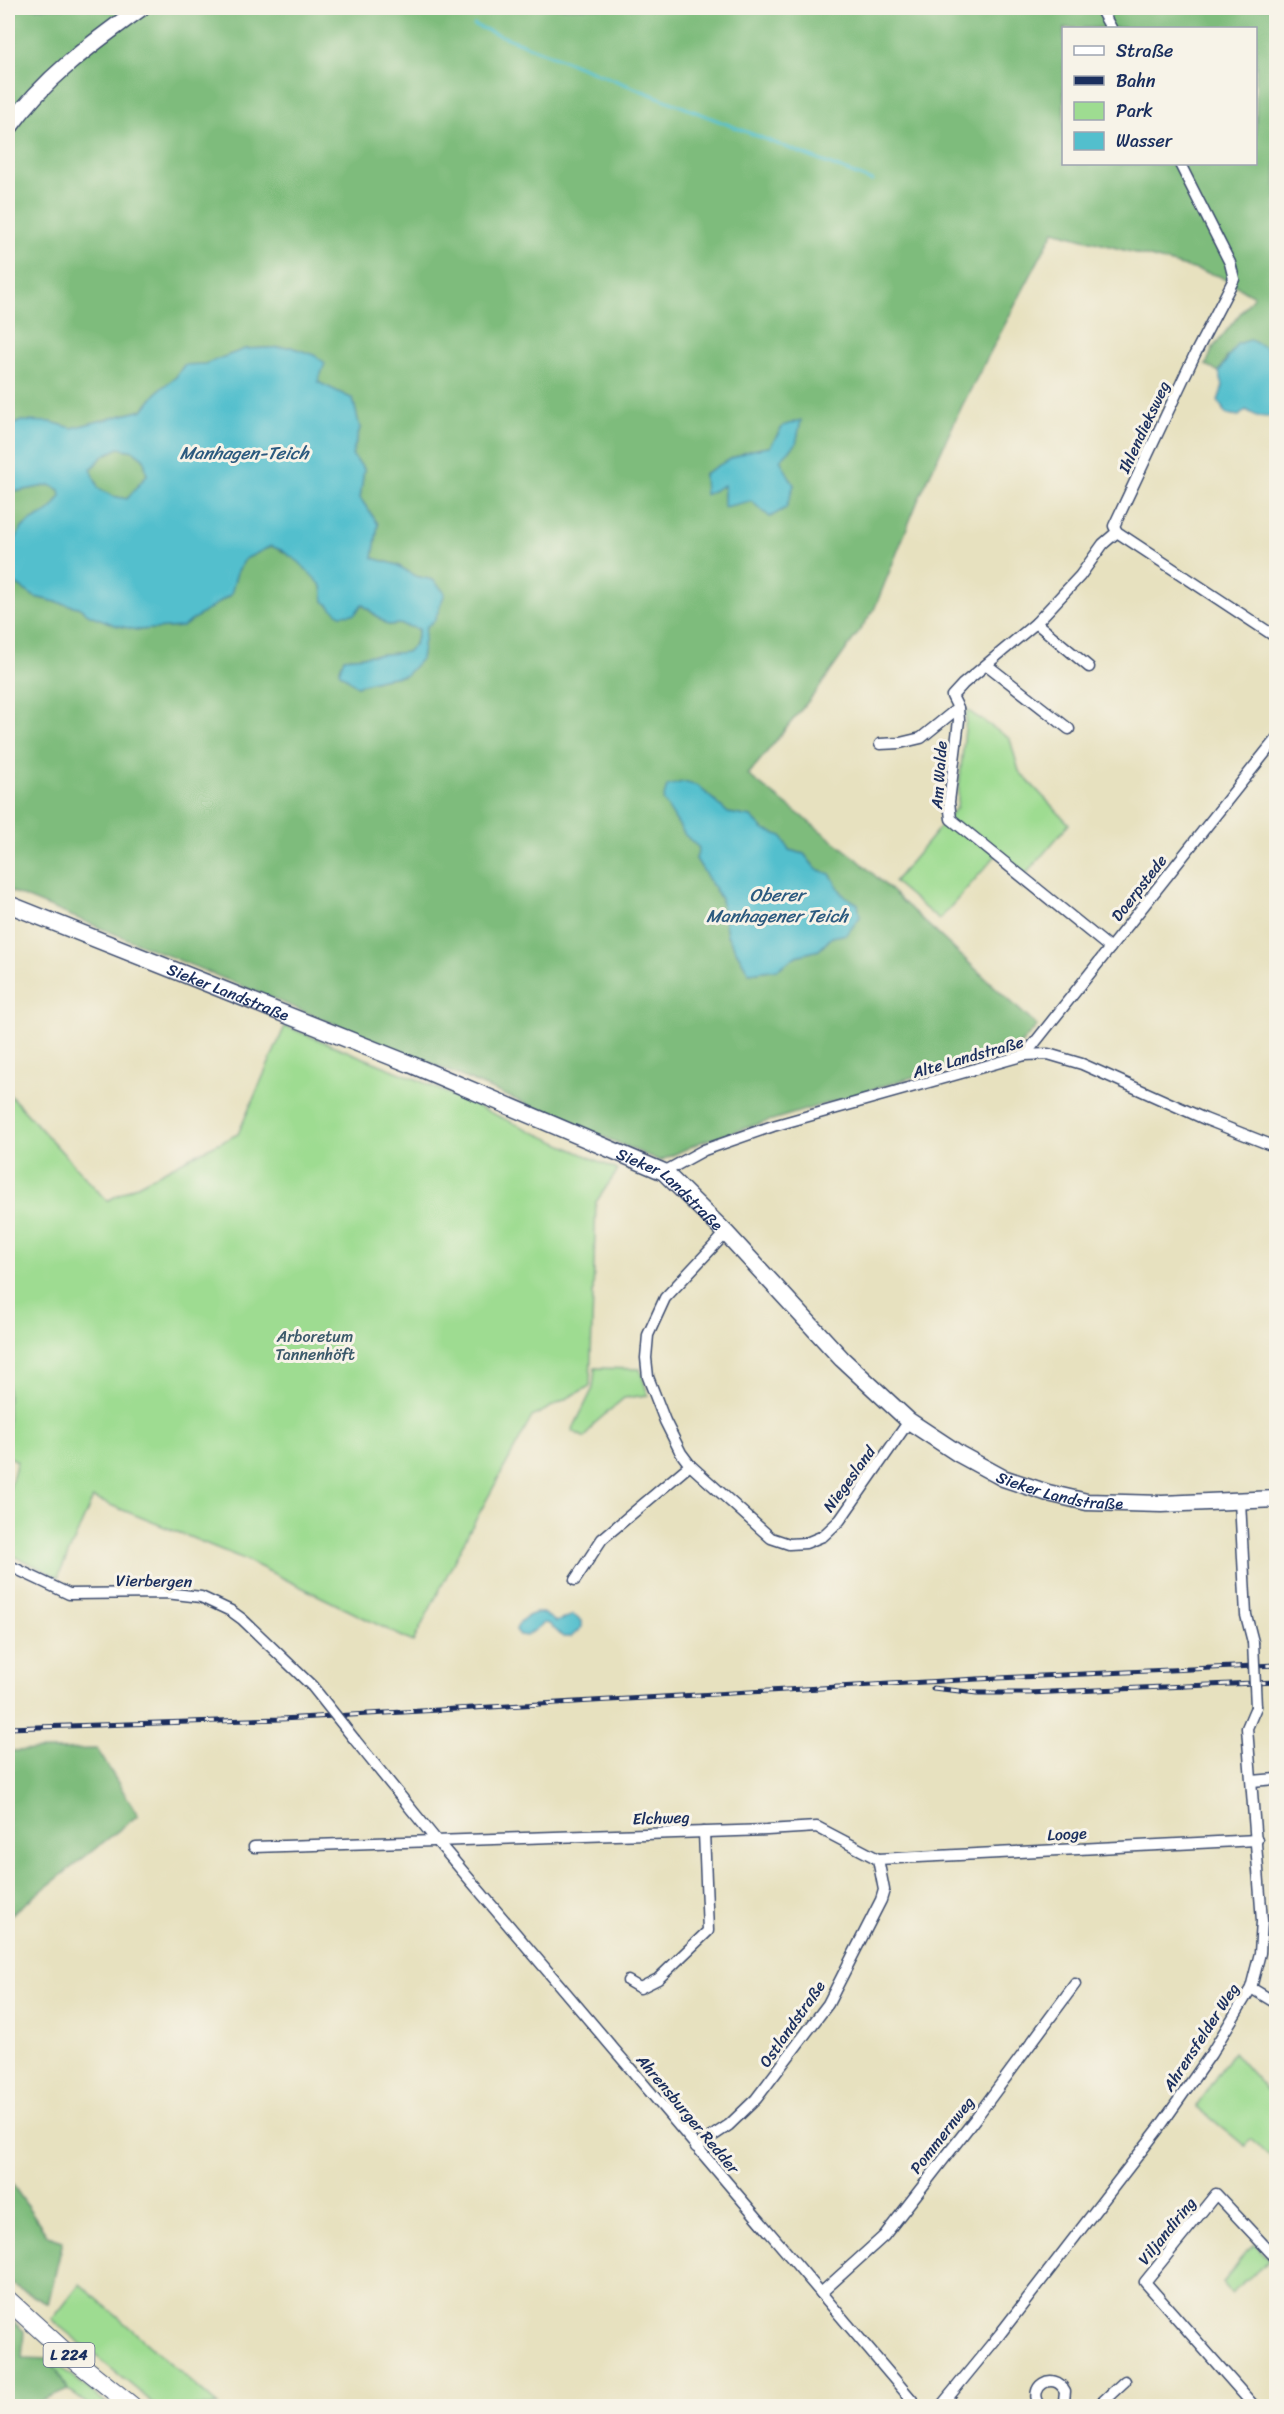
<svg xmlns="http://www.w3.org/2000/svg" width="1284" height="2414" font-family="Sriracha,sans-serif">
	<rect width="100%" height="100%" fill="#f7f3e8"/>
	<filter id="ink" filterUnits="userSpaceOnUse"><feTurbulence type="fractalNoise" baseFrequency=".0167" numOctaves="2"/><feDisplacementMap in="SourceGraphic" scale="12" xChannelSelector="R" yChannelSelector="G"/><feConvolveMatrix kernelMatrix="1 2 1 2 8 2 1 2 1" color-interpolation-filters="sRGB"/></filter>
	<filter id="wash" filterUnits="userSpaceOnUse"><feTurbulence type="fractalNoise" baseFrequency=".008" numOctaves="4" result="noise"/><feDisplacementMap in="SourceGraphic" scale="24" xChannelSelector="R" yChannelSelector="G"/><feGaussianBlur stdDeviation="1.35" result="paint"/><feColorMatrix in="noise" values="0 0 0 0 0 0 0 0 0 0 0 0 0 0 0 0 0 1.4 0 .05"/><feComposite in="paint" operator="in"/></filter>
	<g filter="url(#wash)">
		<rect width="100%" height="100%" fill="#e7e1bf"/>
		<g fill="#9edc91" stroke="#5c8678" stroke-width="1.5">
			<polygon points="967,710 1010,739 1019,771 1069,824 1026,874 999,852 939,920 894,882 957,807"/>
			<polygon points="285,1026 416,1079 618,1170 596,1202 590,1386 532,1417 469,1532 413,1642 244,1559 93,1498 58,1577 8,1553 8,1495 17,1461 8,1456 8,1093 107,1201 200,1152 238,1134"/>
			<polygon points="595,1368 640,1369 648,1395 624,1398 594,1424 585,1438 572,1431 593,1388"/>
			<polygon points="1233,2052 1276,2101 1276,2161 1250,2139 1245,2146 1196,2106"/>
			<polygon points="1255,2244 1270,2260 1231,2293 1223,2283 1244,2254"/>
			<polygon points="80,2284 219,2406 157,2406 52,2320"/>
			<polygon points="50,2359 110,2406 90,2406 68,2390"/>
		</g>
		<g fill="#7ebc7b" stroke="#4c766c" stroke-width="1.5" fill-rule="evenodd">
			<path d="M8 8H1276V358L1227 357 1219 372 1206 365 1213 348 1254 296 1219 276 1054 231 962 406 919 498 874 610 819 688 748 775 857 859 1037 1026 1021 1044 733 1132 701 1142 660 1161 432 1064 8 890V490L19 491 50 485 60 490 61 496 50 512 27 523 13 546V582L35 597 78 607 90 615 137 630 182 627 230 595 237 572 245 559 271 546C287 552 314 570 322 586 324 590 324 597 325 601L361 604 388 625 399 624 419 629 415 644 407 652 344 658 357 686 381 679 406 675 421 659 433 580 415 576 397 565 373 558 378 524 360 498 364 469 352 455 360 428 353 399 317 382 291 347 245 349 205 364 184 365 176 377 159 390 143 410 72 428 51 422 9 427 8 429ZM1064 28H1256V164H1064ZM783 426 796 444 779 460 794 485 725 506 724 485 704 474C726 461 745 449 770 447ZM698 786 728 813 751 817 764 830 782 836 789 850 804 854 816 869 830 874 843 895 858 904 832 937 819 950 796 956 778 969 749 973 727 935 721 899 696 859 700 848Z"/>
			<polygon points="119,448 134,451 144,459 147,475 127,499 112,496 98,488 91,469 104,455"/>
			<polygon points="97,1749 138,1815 8,1917 8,1751"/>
			<polygon points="8,2178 48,2236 63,2241 48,2304 8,2282"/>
			<polygon points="8,2317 24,2331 22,2358 50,2359 68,2390 31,2406 8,2406"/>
		</g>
		<g fill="#52bfcd" stroke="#367796" stroke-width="1.5" fill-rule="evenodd">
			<polygon points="1250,340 1265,347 1270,356 1276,358 1276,411 1268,417 1257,416 1246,410 1239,416 1226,414 1218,401 1223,386 1219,372 1237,344"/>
			<path d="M291 347 314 355 325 363 318 382 353 399 360 428 352 455 364 469 360 498 378 524 373 558 397 565 415 576 433 580 445 593 435 620 426 627 421 659 406 675 381 679 357 686 339 672 344 658 407 652 415 644 419 629 399 624 388 625 362 604 355 614 340 615 324 601 322 586 299 562 281 550 271 546 245 559 237 572 231 594 182 627 137 630 115 625 90 615 78 607 35 597 13 582C13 562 9 535 29 522 47 511 48 516 61 496L60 490 50 485 19 491 8 490 9 427 21 421 51 422 72 428 143 410 159 390 176 377 184 365 205 364 245 349ZM119 448 134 451 144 459 147 475 127 499 112 496 98 488 91 469 104 455Z"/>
			<path d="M801 420 796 444 780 460 794 485 786 508 770 517 751 501 724 507V485L705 495 704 474C726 461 745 449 770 447L783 426Z"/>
			<polygon points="683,782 698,786 728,813 751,817 764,830 782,836 789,850 804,854 816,869 830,874 843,895 858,904 860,917 847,934 832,937 819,950 796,956 778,969 749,973 727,935 721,899 696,859 699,848 685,835 663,800 667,786"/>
			<path d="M536 1613H543L556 1622 573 1615 582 1621V1627L571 1637H563L549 1624 544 1623 527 1636 520 1635 516 1630C519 1620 526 1616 536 1613Z"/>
		</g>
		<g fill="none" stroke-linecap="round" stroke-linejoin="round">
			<g stroke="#52bfcd" stroke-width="3">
				<polyline points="474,25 780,145"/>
				<polyline points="783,146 872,181"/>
			</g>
		</g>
	</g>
	<g filter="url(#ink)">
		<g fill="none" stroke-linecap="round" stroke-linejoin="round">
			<defs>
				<g id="street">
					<polyline points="1100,8 1111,28"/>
					<polyline points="1180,164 1230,263 1234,279 1195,354 1114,526 1117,532 1276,637"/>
					<polyline points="1036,623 1089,667"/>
					<polyline points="987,665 1069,729"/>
					<polyline points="880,744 900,743 921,738 958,708"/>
					<polyline points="1110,948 951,819 949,802 959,720 958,708 952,696 963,684 1036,623 1080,576 1103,544 1117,532"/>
					<polyline points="1025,1055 1276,739"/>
					<polyline points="664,1172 704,1150 773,1126 1025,1055 1048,1054 1082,1064 1205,1119 1276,1147"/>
					<polyline points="726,1233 665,1298 648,1335 646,1358 648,1377 665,1421 681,1453 690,1465 771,1538 789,1544 806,1543 823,1536 840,1520 909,1421"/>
					<polyline points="1240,1501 1246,1615 1253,1642"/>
					<polyline points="8,1565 69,1594 166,1593 201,1597 231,1611 242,1619 312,1686"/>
					<polyline points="575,1580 602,1539 690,1465"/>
					<polyline points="355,1740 437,1841 917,2406"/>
					<polyline points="1252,1781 1276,1779"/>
					<polyline points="254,1847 767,1830 817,1827 878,1859"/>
					<polyline points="878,1859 1257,1840"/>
					<polyline points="628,1981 640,1988 658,1979 708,1931 704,1832"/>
					<polyline points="1251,1988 1276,2003"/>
					<polyline points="696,2147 729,2125 756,2099 828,2004 881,1900 884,1890 878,1859"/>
					<polyline points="821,2293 884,2236 975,2119 1075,1984"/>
					<polyline points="941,2406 1000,2334 1159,2128 1211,2054 1251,1988 1260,1953 1262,1921 1247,1728 1256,1707"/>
					<path d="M1041 2406C1025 2388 1054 2369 1065 2391L1064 2401 1060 2406"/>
					<polyline points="1098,2406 1125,2381"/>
					<polyline points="1254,2406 1145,2282 1216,2194 1276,2258"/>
				</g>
				<g id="secondary">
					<path d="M8 129C43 79 92 43 141 8"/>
					<path id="s1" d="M8 904 410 1064 664 1172 726 1233 842 1359 909 1421 959 1454 1003 1478 1048 1493 1087 1502 1162 1504 1276 1499"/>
				</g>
				<polyline id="primary" points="8,2300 65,2352 132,2406"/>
			</defs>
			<use href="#street" stroke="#3a4a6d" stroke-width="13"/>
			<use href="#secondary" stroke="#3a4a6d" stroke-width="19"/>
			<use href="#primary" stroke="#3a4a6d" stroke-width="20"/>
			<use href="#street" stroke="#fff" stroke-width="10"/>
			<use href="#secondary" stroke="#fff" stroke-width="16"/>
			<use href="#primary" stroke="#fff" stroke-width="18"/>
			<defs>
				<g id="rail">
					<polyline points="933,1688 977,1693 1029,1693 1276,1682"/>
					<polyline points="8,1728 281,1719 977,1679 1276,1665"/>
				</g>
			</defs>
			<use href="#rail" stroke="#1b2f5e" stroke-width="5"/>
			<use href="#rail" stroke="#f7f3e8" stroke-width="3" stroke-dasharray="9" stroke-linecap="butt"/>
			<defs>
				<g id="street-bridge">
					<polyline points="1253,1642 1256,1707"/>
					<polyline points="312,1686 355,1740"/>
				</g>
			</defs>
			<use href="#street-bridge" stroke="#3a4a6d" stroke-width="13" stroke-linecap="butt"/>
			<use href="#street-bridge" stroke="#fff" stroke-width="10"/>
		</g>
	</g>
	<g text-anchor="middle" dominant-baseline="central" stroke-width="6" stroke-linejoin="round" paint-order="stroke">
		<rect fill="#f7f3e8" stroke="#5d6a87" stroke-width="1.5" x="43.5" y="2343" width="51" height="24" rx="4.5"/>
		<g font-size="15" font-weight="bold" fill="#1b2f5e">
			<text x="69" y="2355">L 224</text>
		</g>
		<g font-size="16" fill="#1b2f5e" stroke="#f7f3e8">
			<text transform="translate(1144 427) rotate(-65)">Ihlendieksweg</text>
			<text transform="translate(939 775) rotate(-86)">Am Walde</text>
			<text transform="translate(1139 888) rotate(-52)">Doerpstede</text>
			<text stroke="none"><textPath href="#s1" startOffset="237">Sieker Landstraße</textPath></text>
			<text transform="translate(968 1057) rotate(-16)">Alte Landstraße</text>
			<text stroke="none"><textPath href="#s1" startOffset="723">Sieker Landstraße</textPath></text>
			<text transform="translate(849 1479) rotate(-54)">Niegesland</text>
			<text stroke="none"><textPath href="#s1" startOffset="1227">Sieker Landstraße</textPath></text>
			<text transform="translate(154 1581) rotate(1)">Vierbergen</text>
			<text transform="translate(661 1818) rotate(-2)">Elchweg</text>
			<text transform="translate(1067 1834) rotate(-3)">Looge</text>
			<text transform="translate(792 2024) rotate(-55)">Ostlandstraße</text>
			<text transform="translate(1201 2037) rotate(-57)">Ahrensfelder Weg</text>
			<text transform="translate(688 2114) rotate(50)">Ahrensburger Redder</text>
			<text transform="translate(942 2135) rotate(-52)">Pommernweg</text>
			<text transform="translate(1167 2231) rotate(-51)">Viljandiring</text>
		</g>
		<g font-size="16" fill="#3c5a6b" stroke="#f7f3e8">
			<text x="315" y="1336">Arboretum<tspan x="315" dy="18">Tannenhöft</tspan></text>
		</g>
		<g font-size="18" font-style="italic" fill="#2c5a7f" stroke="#f7f3e8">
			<text x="244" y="453">Manhagen-Teich</text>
			<text x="777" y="895">Oberer<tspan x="777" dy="21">Manhagener Teich</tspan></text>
		</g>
	</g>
	<rect width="1284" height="2414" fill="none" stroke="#f7f3e8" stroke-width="30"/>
	<rect x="1062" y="27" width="195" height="138" fill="#f7f3e8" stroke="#9fa5b1" stroke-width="1.5"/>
	<rect x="1074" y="46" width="30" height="9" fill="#ffffff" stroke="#9fa5b1" stroke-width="1.5"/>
	<text x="1116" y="57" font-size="18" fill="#1b2f5e">Straße</text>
	<rect x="1074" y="76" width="30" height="9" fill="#1b2f5e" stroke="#9fa5b1" stroke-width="1.5"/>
	<text x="1116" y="87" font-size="18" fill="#1b2f5e">Bahn</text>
	<rect x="1074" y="102" width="30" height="18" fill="#9edc91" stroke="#9fa5b1" stroke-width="1.5"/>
	<text x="1116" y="117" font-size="18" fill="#1b2f5e">Park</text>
	<rect x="1074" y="132" width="30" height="18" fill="#52bfcd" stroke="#9fa5b1" stroke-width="1.5"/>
	<text x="1116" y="147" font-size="18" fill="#1b2f5e">Wasser</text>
</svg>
